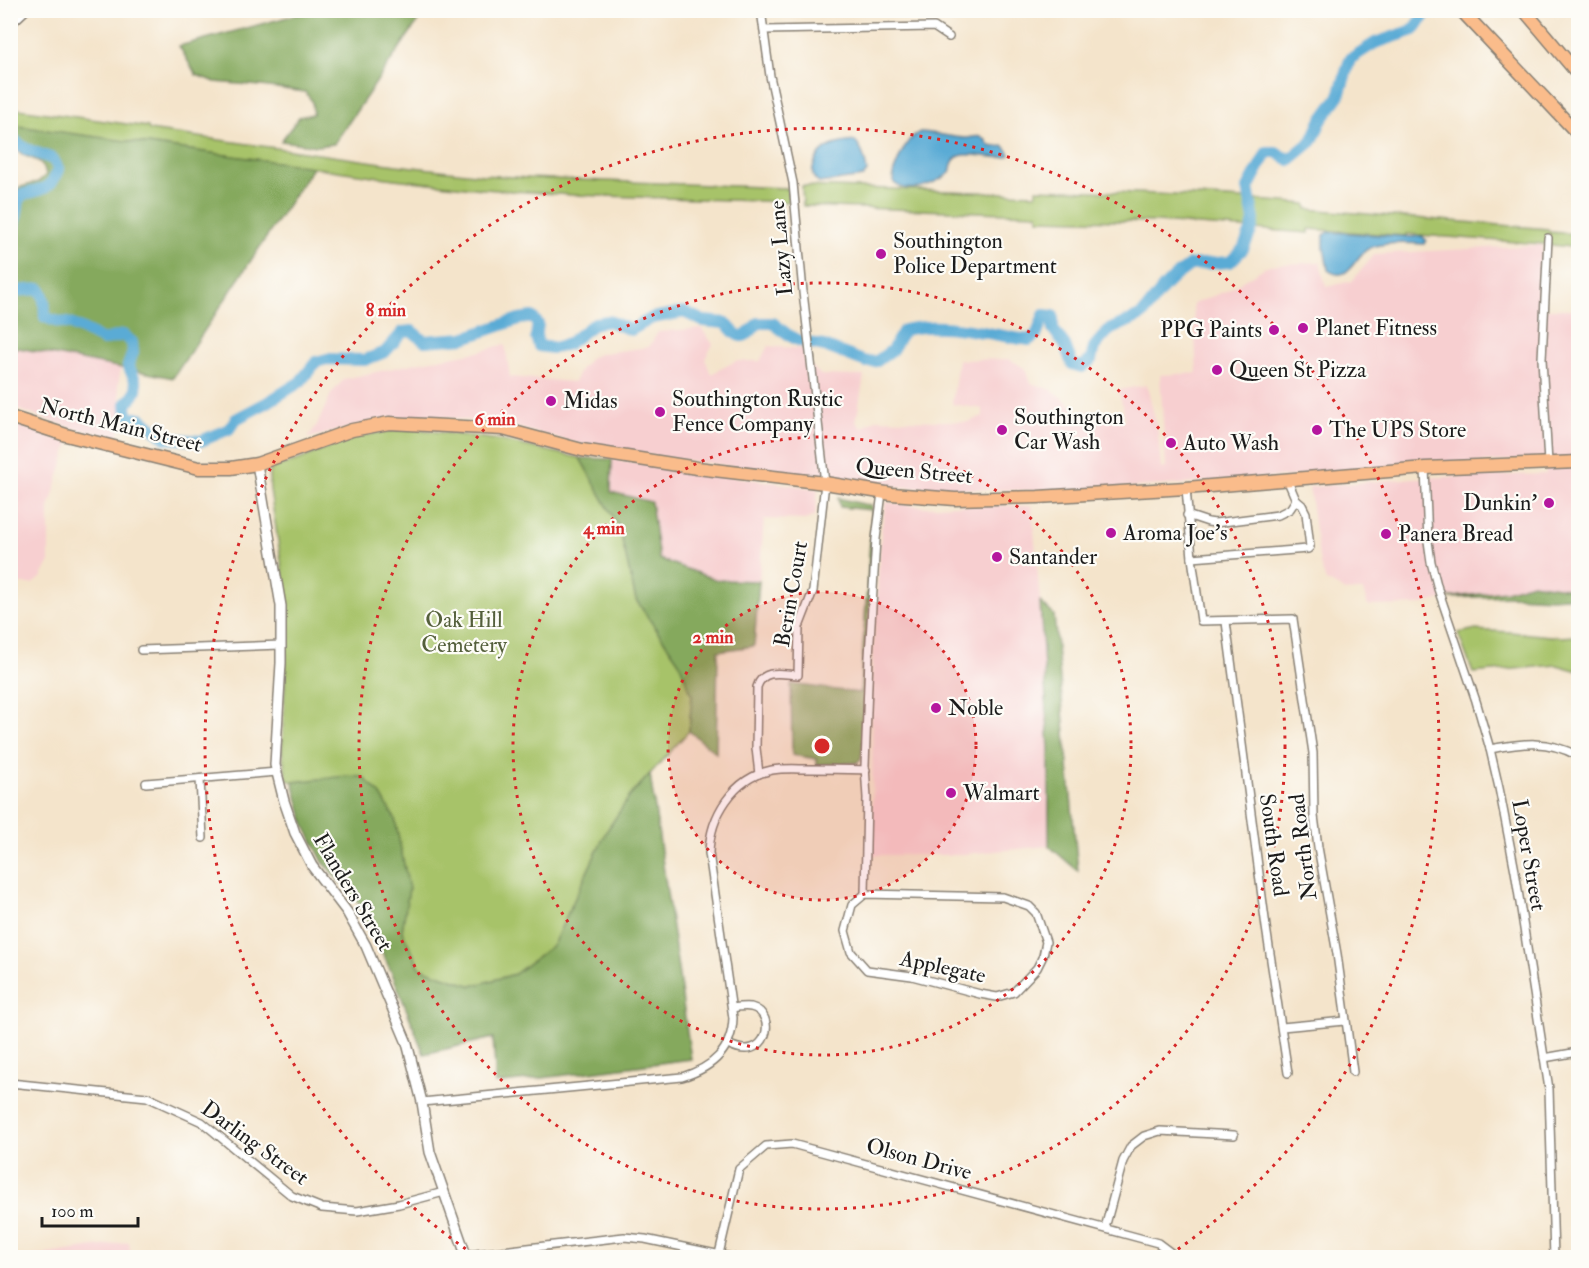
<svg xmlns="http://www.w3.org/2000/svg" width="1589" height="1268" font-family="'IM FELL Double Pica',serif">
	<rect width="100%" height="100%" fill="#fdfcf7"/>
	<filter id="ink" filterUnits="userSpaceOnUse"><feTurbulence type="fractalNoise" baseFrequency=".0167" numOctaves="2"/><feDisplacementMap in="SourceGraphic" scale="12" xChannelSelector="R" yChannelSelector="G"/><feConvolveMatrix kernelMatrix="1 2 1 2 8 2 1 2 1" color-interpolation-filters="sRGB"/></filter>
	<filter id="wash" filterUnits="userSpaceOnUse"><feTurbulence type="fractalNoise" baseFrequency=".008" numOctaves="4" result="noise"/><feDisplacementMap in="SourceGraphic" scale="24" xChannelSelector="R" yChannelSelector="G"/><feGaussianBlur stdDeviation="1.35" result="paint"/><feColorMatrix in="noise" values="0 0 0 0 0 0 0 0 0 0 0 0 0 0 0 0 0 1.4 0 .05"/><feComposite in="paint" operator="in"/></filter>
	<g filter="url(#wash)">
		<rect width="100%" height="100%" fill="#f4e4cb"/>
		<g fill="#f7cfd0">
			<polygon points="1542,245 1542,309 1578,309 1578,590 1532,583 1506,591 1453,596 1419,605 1368,606 1363,591 1345,591 1326,581 1320,565 1309,487 1414,478 1546,474 1543,458 1168,485 1060,491 900,487 835,480 619,451 583,445 508,425 443,417 391,418 308,438 318,423 331,394 344,379 421,362 478,352 505,344 510,377 574,382 580,370 591,357 603,353 649,347 658,332 701,328 713,344 705,359 711,374 736,361 760,361 768,346 806,349 804,360 821,375 864,376 856,422 862,428 876,419 968,422 983,416 983,409 952,404 958,360 1009,359 1026,369 1031,383 1052,390 1078,411 1110,411 1119,421 1125,420 1123,407 1118,390 1147,385 1158,433 1161,469 1166,468 1160,375 1197,373 1193,304 1226,291 1269,265 1320,262 1326,287 1352,281 1375,254"/>
			<polygon points="19,348 121,368 118,385 122,409 118,437 72,428 11,407 11,349"/>
			<polygon points="10,422 69,443 49,508 49,563 41,578 32,584 11,584"/>
			<polygon points="612,459 818,489 815,516 805,520 764,519 759,581 717,580 659,559 650,502 611,493"/>
			<polygon points="886,502 925,507 950,505 1032,506 1041,613 1049,750 1049,846 955,855 872,855 873,746 871,697 881,532"/>
			<polygon points="129,1242 131,1257 16,1258 26,1257"/>
		</g>
		<g fill="#a7c369" stroke="#627042" stroke-width="1.5">
			<polygon points="11,108 148,127 149,130 396,165 483,175 528,178 787,188 789,202 573,195 483,189 394,179 147,144 11,127"/>
			<path d="M802 186 1036 194V189C1126 192 1216 196 1306 204L1307 209 1548 229 1549 232 1578 234V248L1543 244 1406 234V236L1309 229V233L1157 222 1039 219 1038 214 803 206Z"/>
			<polygon points="410,428 499,440 580,458 619,527 636,600 679,662 692,695 689,731 630,796 606,832 553,945 515,974 472,986 420,968 402,931 408,889 395,819 320,780 293,782 287,780 282,752 288,613 284,580 270,490 269,477 270,471 275,467 301,459 347,439 376,433"/>
			<polygon points="1472,630 1510,632 1560,637 1577,636 1578,634 1578,671 1557,665 1473,673 1458,633"/>
		</g>
		<g fill="#85a95d" stroke="#50623c" stroke-width="1.5">
			<polygon points="314,10 425,11 334,144 317,146 281,141 299,117 313,114 312,101 305,92 261,86 215,82 196,75 179,46"/>
			<path d="M11 125 313 167 173 378 19 348 11 349V209L18 188 38 182 46 175C41 155 35 163 22 154 18 151 14 147 11 144Z"/>
			<polygon points="580,458 612,459 611,492 651,502 659,559 717,580 759,581 754,646 718,651 716,753 689,731 692,695 679,662 636,600 619,527"/>
			<path d="M838 498 872 506C875 521 874 535 872 550L865 728 861 760 856 763 817 765V759L792 755 791 684 860 693 872 510 840 507Z"/>
			<polygon points="1532,583 1578,590 1578,600 1566,597 1551,598 1514,596 1446,598 1506,591"/>
			<polygon points="1040,602 1054,615 1078,871 1049,846 1049,750"/>
			<polygon points="650,774 691,1059 496,1084 493,1038 424,1054 394,978 360,905 323,862 305,826 293,782 347,776 363,777 381,795 395,819 409,889 402,931 420,968 472,986 515,974 553,945 606,832 630,796"/>
		</g>
		<g fill="#5aabd5" stroke="#3b6478" stroke-width="1.5">
			<path d="M920 132C935 132 951 138 967 138 971 138 976 135 981 137 993 142 981 149 1004 146L1009 152 1010 155C994 164 959 144 952 164 951 167 951 170 950 173 936 183 909 196 894 183L893 175 894 171C900 157 905 139 920 132Z"/>
			<path d="M854 141C862 147 866 162 867 172L863 177 819 183C805 174 817 153 829 147 836 143 846 142 854 141Z"/>
			<path d="M1329 232 1412 237 1422 236 1426 240 1424 244C1409 243 1381 242 1368 249 1354 256 1349 285 1328 270L1324 247V235Z"/>
		</g>
		<g fill="none" stroke-linecap="round" stroke-linejoin="round">
			<polyline stroke="#5aabd5" stroke-width="2" points="10,252 12,251"/>
			<g stroke="#5aabd5" stroke-width="12">
				<path d="M10 137 26 149 53 159 59 170C49 191 41 190 20 195L16 218 10 234"/>
				<polyline points="10,244 13,262 10,272"/>
				<path d="M10 285 15 291 40 289C46 300 44 305 45 317L55 321 71 324 103 340 123 335 132 342 133 352 128 366C137 383 142 390 126 404L127 415 132 418H141L165 438 201 441 229 429 236 419 268 402 300 382 316 362 327 359 365 360 385 352 403 332 412 331 424 341 464 338 519 319 532 317 538 324 536 337 539 346 553 348 568 344 595 323 609 321 631 330 652 318 684 312 703 321 726 323C740 341 744 340 758 323H773L788 335 800 341 824 346 866 362 877 361 892 350 904 330C943 320 990 335 1029 340L1037 334 1044 315 1053 316V329L1065 345 1072 364 1082 367 1091 360 1094 347 1109 330 1142 315 1164 287 1174 277 1190 265 1230 262 1243 249 1252 229 1254 220 1248 188 1267 152H1276L1289 160 1312 141 1321 121 1339 96 1350 59 1375 43 1414 30 1428 10"/>
			</g>
		</g>
	</g>
	<g filter="url(#ink)">
		<g fill="none" stroke-linecap="round" stroke-linejoin="round">
			<defs>
				<g id="minor">
					<polyline points="10,25 26,10"/>
					<polyline points="764,30 934,27 949,37"/>
					<polyline points="1548,238 1542,359 1548,463"/>
					<polyline points="1425,468 1428,541 1431,562 1438,589 1476,701 1490,749 1499,788 1515,871 1549,1089 1554,1258"/>
					<polyline points="1186,488 1192,558 1201,621 1293,619 1313,753 1314,816 1318,847 1337,954 1353,1072"/>
					<polyline points="1187,515 1208,522 1215,523 1278,515 1290,509 1296,500"/>
					<polyline points="1192,558 1308,549 1310,547 1306,513 1302,505 1296,500 1287,479"/>
					<polyline points="1226,622 1266,927 1288,1073"/>
					<polyline points="141,650 281,645"/>
					<path d="M1490 749C1523 743 1547 739 1578 756"/>
					<path d="M759 774 756 748 757 687C763 668 782 674 798 675L799 627 813 591 825 483 803 292 793 183 770 76 761 10"/>
					<polyline points="200,779 203,838"/>
					<polyline points="146,783 277,772"/>
					<polygon points="865,894 1003,897 1029,906 1036,913 1046,942 1043,956 1037,968 1014,992 997,997 980,994 912,976 867,970 851,952 845,931 852,905"/>
					<polyline points="865,894 867,798 865,766 869,657 876,539 882,493"/>
					<polyline points="1282,1027 1345,1021"/>
					<path d="M728 1044C767 1065 779 1014 751 1007 745 1006 738 1007 732 1008"/>
					<polyline points="1544,1058 1578,1052"/>
					<polyline points="10,1083 147,1097 202,1122 292,1196 322,1208 357,1211 399,1204 444,1192"/>
					<path d="M422 1102 682 1077C712 1068 732 1051 733 1018L709 853C710 816 733 778 772 770 784 768 797 769 809 769 828 769 847 769 866 770"/>
					<polyline points="1105,1228 1123,1161 1131,1146 1144,1136 1160,1131 1234,1135"/>
					<polyline points="719,1254 739,1169 766,1146 792,1144 1158,1243 1170,1252 1175,1258"/>
					<polyline points="467,1255 624,1237 645,1239 735,1258"/>
				</g>
				<polyline id="tertiary" points="257,464 281,606 281,663 275,765 284,801 295,833 312,866 347,912 366,946 407,1043 422,1102 430,1152 467,1258"/>
				<polyline id="trunk" points="10,417 66,435 199,468 231,468 257,464 352,430 389,423 503,429 582,450 697,468 825,483 892,494 955,499 1038,497 1186,488 1425,468 1578,462"/>
				<g id="motorway">
					<polyline points="1461,10 1578,134"/>
					<polyline points="1524,10 1578,74"/>
				</g>
			</defs>
			<use href="#minor" stroke="#888074" stroke-width="10"/>
			<use href="#tertiary" stroke="#888074" stroke-width="12"/>
			<use href="#trunk" stroke="#888074" stroke-width="15"/>
			<use href="#motorway" stroke="#888074" stroke-width="15"/>
			<use href="#minor" stroke="#fff" stroke-width="7"/>
			<use href="#tertiary" stroke="#fff" stroke-width="9"/>
			<use href="#trunk" stroke="#fabc8b" stroke-width="12"/>
			<use href="#motorway" stroke="#fabc8b" stroke-width="12"/>
		</g>
	</g>
	<circle cx="822" cy="746" r="154" fill="#d62828" fill-opacity=".12"/>
	<g fill="none" stroke="#d62828" stroke-width="3" stroke-dasharray="3 6">
		<circle cx="822" cy="746" r="154"/>
		<circle cx="822" cy="746" r="309"/>
		<circle cx="822" cy="746" r="463"/>
		<path d="M473 1254A617 617 0 1 1 1171 1254"/>
	</g>
	<g fill="#b5179e" stroke="#fdfcf7" stroke-width="2">
		<circle cx="881" cy="254" r="6"/>
		<circle cx="1303" cy="328" r="6"/>
		<circle cx="1274" cy="330" r="6"/>
		<circle cx="1217" cy="370" r="6"/>
		<circle cx="551" cy="401" r="6"/>
		<circle cx="660" cy="412" r="6"/>
		<circle cx="1002" cy="430" r="6"/>
		<circle cx="1317" cy="430" r="6"/>
		<circle cx="1171" cy="443" r="6"/>
		<circle cx="1549" cy="503" r="6"/>
		<circle cx="1111" cy="533" r="6"/>
		<circle cx="1386" cy="534" r="6"/>
		<circle cx="997" cy="557" r="6"/>
		<circle cx="936" cy="708" r="6"/>
		<circle cx="951" cy="793" r="6"/>
	</g>
	<g text-anchor="middle" dominant-baseline="central" stroke-width="4.5" stroke-linejoin="round" paint-order="stroke">
		<g font-size="22" fill="#1c1c1c" stroke="#fdfcf7" text-anchor="start">
			<text x="893" y="241">Southington<tspan x="893" dy="25">Police Department</tspan></text>
			<text x="1315" y="328">Planet Fitness</text>
			<text x="1262" y="330" text-anchor="end">PPG Paints</text>
			<text x="1229" y="370">Queen St Pizza</text>
			<text x="672" y="399">Southington Rustic<tspan x="672" dy="25">Fence Company</tspan></text>
			<text x="563" y="401">Midas</text>
			<text x="1014" y="417">Southington<tspan x="1014" dy="25">Car Wash</tspan></text>
			<text x="1329" y="430">The UPS Store</text>
			<text x="1183" y="443">Auto Wash</text>
			<text x="1537" y="503" text-anchor="end">Dunkin'</text>
			<text x="1123" y="533">Aroma Joe's</text>
			<text x="1398" y="534">Panera Bread</text>
			<text x="1009" y="557">Santander</text>
			<text x="948" y="708">Noble</text>
			<text x="963" y="793">Walmart</text>
		</g>
		<g font-size="22" fill="#1c1c1c" stroke="#fdfcf7">
			<text transform="translate(781 248) rotate(-95)">Lazy Lane</text>
			<text transform="translate(121 425) rotate(14)">North Main Street</text>
			<text transform="translate(914 471) rotate(5)">Queen Street</text>
			<text transform="translate(791 594) rotate(-80)">Berin Court</text>
			<text transform="translate(1274 845) rotate(82)">South Road</text>
			<text transform="translate(1303 847) rotate(-97)">North Road</text>
			<text transform="translate(1529 855) rotate(80)">Loper Street</text>
			<text transform="translate(353 892) rotate(59)">Flanders Street</text>
			<text transform="translate(943 967) rotate(12)">Applegate</text>
			<text transform="translate(255 1143) rotate(36)">Darling Street</text>
			<text transform="translate(919 1159) rotate(15)">Olson Drive</text>
		</g>
		<g font-size="22" fill="#545f3b" stroke="#fdfcf7">
			<text x="464" y="620">Oak Hill<tspan x="464" dy="25">Cemetery</tspan></text>
		</g>
	</g>
	<circle cx="822" cy="746" r="9" fill="#d62828" stroke="#fdfcf7" stroke-width="3"/>
	<g font-size="18" text-anchor="middle" font-weight="bold" fill="#d62828" stroke="#fdfcf7" stroke-width="4.5" stroke-linejoin="round" paint-order="stroke">
		<text x="386" y="316">8 min</text>
		<text x="495" y="425">6 min</text>
		<text x="604" y="534">4 min</text>
		<text x="713" y="643">2 min</text>
	</g>
	<rect width="1589" height="1268" fill="none" stroke="#fdfcf7" stroke-width="36"/>
	<path d="M42 1217v9h96v-9" fill="none" stroke="#1c1c1c" stroke-width="3"/>
	<text x="51" y="1217" font-size="18" fill="#1c1c1c" stroke="#fdfcf7" stroke-width="4.5" paint-order="stroke">100 m</text>
</svg>
